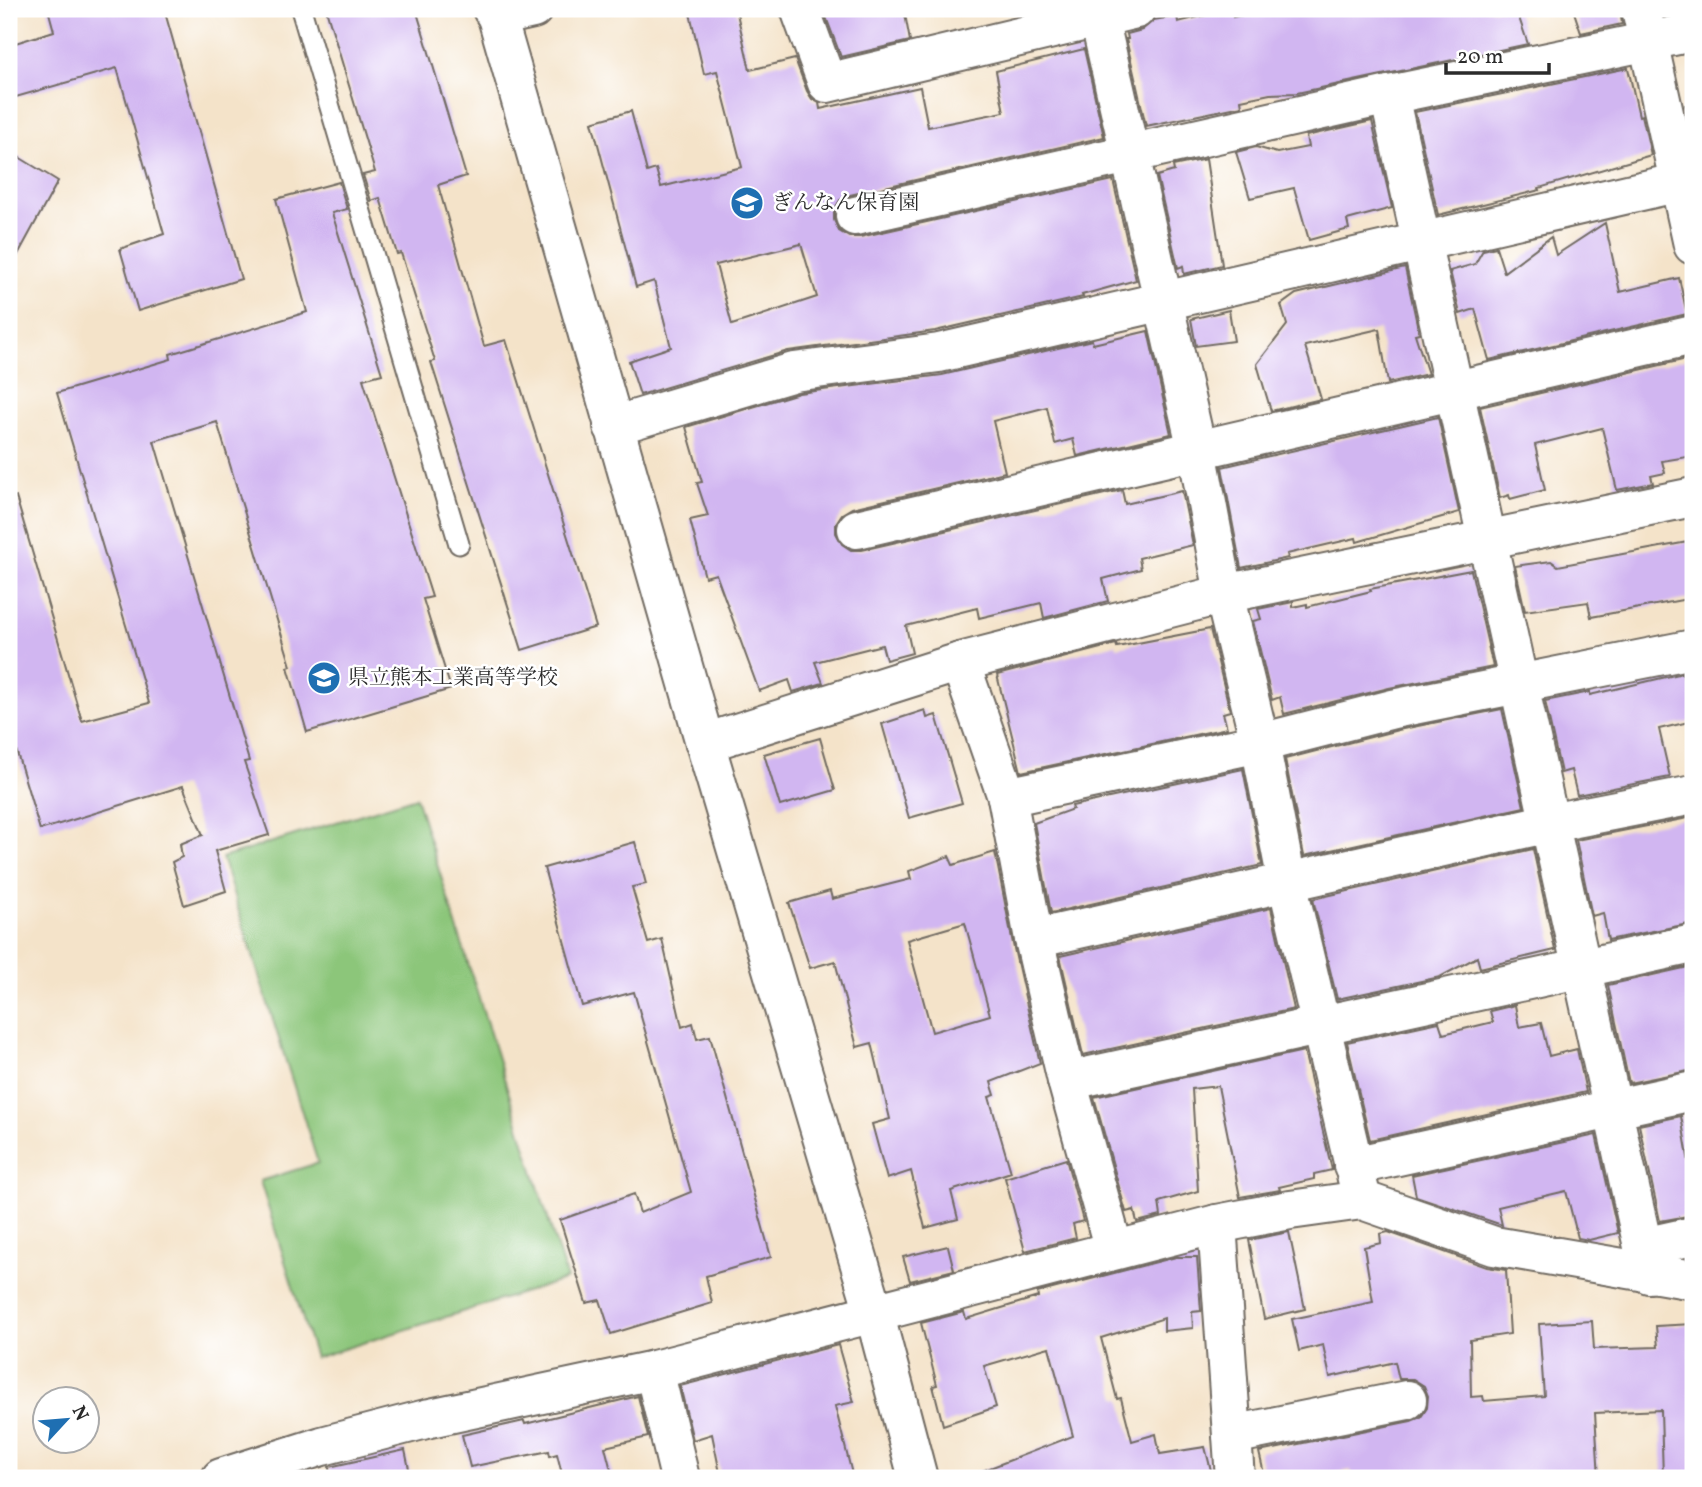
<svg xmlns="http://www.w3.org/2000/svg" width="1702" height="1487" font-family="Vollkorn,'Noto Serif JP',serif">
	<rect width="100%" height="100%" fill="#fff"/>
	<filter id="ink" filterUnits="userSpaceOnUse"><feTurbulence type="fractalNoise" baseFrequency=".0143" numOctaves="2"/><feDisplacementMap in="SourceGraphic" scale="14" xChannelSelector="R" yChannelSelector="G"/><feConvolveMatrix kernelMatrix="1 2 1 2 8 2 1 2 1" color-interpolation-filters="sRGB"/></filter>
	<filter id="wash" filterUnits="userSpaceOnUse"><feTurbulence type="fractalNoise" baseFrequency=".00686" numOctaves="4" result="noise"/><feDisplacementMap in="SourceGraphic" scale="28" xChannelSelector="R" yChannelSelector="G"/><feGaussianBlur stdDeviation="1.57" result="paint"/><feColorMatrix in="noise" values="0 0 0 0 0 0 0 0 0 0 0 0 0 0 0 0 0 1.4 0 .05"/><feComposite in="paint" operator="in"/></filter>
	<g filter="url(#wash)">
		<rect width="100%" height="100%" fill="#f4e3c9"/>
		<polygon fill="#8cc67a" stroke="#5c7852" stroke-width="2" points="416,797 567,1279 315,1358 260,1181 318,1163 222,858"/>
		<g id="blocks">
			<g fill="#d1b6f1" fill-rule="evenodd">
				<polygon points="48,9 164,9 241,279 138,311 120,249 164,234 117,68 9,99 9,45 54,31"/>
				<polygon points="326,9 416,9 466,176 438,185 484,346 506,340 596,627 522,650 431,362 435,361 401,253 397,254 380,198 371,201 363,175 375,172"/>
				<path d="M689 9H736L750 70 795 59 807 91 812 99 819 103 820 109 920 87 928 127 1004 112 996 71 1084 49 1104 137 850 195 840 200 834 210V220L839 231 849 237H860L1113 180 1136 280 1082 295 1083 297 935 331 788 351 640 395 629 361 671 347 654 281 636 287 592 122 631 111 647 172 656 169 661 187 742 167 717 71 704 74ZM801 244 817 297 732 325 716 265Z"/>
				<polygon points="823,9 904,9 910,41 841,57"/>
				<polygon points="1231,9 1233,17 1270,9 1516,9 1528,44 1297,93 1270,94 1241,100 1242,106 1146,126 1126,39 1128,39 1127,34 1142,30 1154,20 1177,16 1178,22"/>
				<polygon points="1573,9 1620,9 1622,24 1581,33"/>
				<polygon points="1628,68 1639,116 1642,115 1651,155 1539,188 1540,190 1438,215 1415,112"/>
				<polygon points="1693,103 1693,142 1685,105"/>
				<polygon points="1372,121 1392,208 1347,220 1349,229 1309,240 1294,188 1250,198 1236,152 1256,147 1277,153 1308,147 1306,136"/>
				<polygon points="9,151 58,181 9,271"/>
				<polygon points="1206,159 1222,265 1184,274 1183,266 1178,268 1157,176 1174,171 1173,166"/>
				<polygon points="339,182 347,209 332,213 382,374 363,379 432,597 423,599 451,689 307,732 288,667 291,666 217,422 154,441 249,761 244,762 269,835 215,851 226,891 184,905 172,862 182,857 180,844 203,835 183,786 40,830 9,726 9,498 16,497 82,721 149,703 57,393 171,359 170,354 307,312 276,199"/>
				<polygon points="1605,223 1620,292 1679,278 1687,314 1489,360 1475,309 1460,314 1450,271 1475,264 1483,250 1496,247 1504,272 1551,237 1556,255"/>
				<polygon points="1405,268 1419,333 1415,334 1428,374 1388,383 1379,329 1305,346 1321,399 1271,411 1257,364 1287,325 1281,305 1296,294"/>
				<polygon points="1229,310 1234,341 1196,346 1191,319"/>
				<polygon points="1148,331 1171,434 1077,456 1073,439 1055,444 1047,407 993,421 1005,472 852,508 842,514 836,523 836,533 842,544 851,550 862,550 1122,490 1125,504 1182,491 1193,545 1139,558 1141,569 1103,579 1108,601 1044,618 1041,603 979,618 977,608 906,626 912,653 886,660 882,645 815,662 823,683 793,692 789,680 759,691 716,574 705,577 690,520 708,516 697,483 702,482 686,427 799,393 942,375 1092,340 1093,344"/>
				<polygon points="1691,358 1693,372 1693,456 1662,461 1665,473 1651,476 1653,483 1617,490 1602,428 1535,445 1545,490 1510,499 1509,495 1500,498 1480,407"/>
				<polygon points="1438,417 1459,512 1357,542 1356,538 1287,554 1288,558 1241,568 1222,467"/>
				<polygon points="1693,541 1693,598 1591,617 1588,602 1525,611 1515,566 1551,561 1558,566"/>
				<polygon points="1471,570 1493,667 1389,688 1284,714 1280,697 1272,700 1253,621 1261,619 1258,609 1293,602 1293,607 1307,604 1307,607 1371,591 1370,589"/>
				<polygon points="1210,629 1230,711 1223,713 1227,728 1021,772 997,675 1116,644 1117,647"/>
				<polygon points="1683,673 1684,680 1693,678 1693,721 1659,729 1670,777 1577,795 1571,770 1561,773 1545,701 1590,692 1590,695"/>
				<polygon points="1502,709 1524,807 1304,856 1285,759 1398,730"/>
				<polygon points="925,710 927,718 936,715 962,803 909,818 882,724"/>
				<polygon points="820,738 835,790 780,806 764,754"/>
				<polygon points="1243,769 1262,865 1051,913 1034,823 1073,809 1072,806"/>
				<polygon points="1693,817 1693,923 1608,940 1603,913 1592,916 1576,840"/>
				<polygon points="635,842 646,884 632,887 648,943 662,939 682,1027 693,1023 697,1039 710,1036 771,1257 706,1276 712,1303 611,1334 600,1300 586,1303 560,1220 634,1194 640,1213 691,1192 634,992 582,1006 544,868"/>
				<polygon points="1533,849 1555,950 1480,968 1477,957 1440,977 1337,999 1313,899"/>
				<path d="M995 852 1013 944 1040 1063 991 1082 995 1095 989 1097 1011 1172 951 1191 958 1219 925 1228 911 1171 887 1179 872 1124 890 1119 872 1043 857 1047 835 961 810 968 789 903 830 891 832 899 911 879 909 871 949 856 953 865ZM965 923 990 1015 932 1032 907 940Z"/>
				<polygon points="1271,908 1294,1009 1083,1055 1060,956"/>
				<polygon points="1693,966 1693,1070 1629,1083 1608,985"/>
				<polygon points="1515,1005 1519,1027 1541,1023 1549,1056 1577,1049 1586,1092 1370,1140 1347,1042 1439,1022 1443,1034 1493,1022 1490,1011"/>
				<polygon points="1304,1051 1332,1170 1314,1174 1314,1179 1279,1187 1280,1190 1240,1197 1218,1086 1192,1089 1198,1191 1159,1202 1161,1216 1137,1222 1134,1210 1126,1212 1094,1097"/>
				<polygon points="1681,1116 1693,1186 1693,1215 1660,1221 1639,1125"/>
				<polygon points="1596,1135 1618,1233 1589,1240 1578,1238 1566,1191 1498,1207 1502,1225 1416,1196 1412,1175"/>
				<polygon points="1066,1159 1083,1221 1073,1224 1076,1238 1025,1251 1005,1178"/>
				<polygon points="1289,1232 1305,1309 1264,1319 1249,1240"/>
				<polygon points="1388,1232 1487,1267 1506,1270 1510,1334 1470,1340 1471,1397 1483,1396 1484,1401 1544,1396 1539,1324 1592,1321 1594,1349 1658,1347 1656,1326 1693,1324 1693,1478 1663,1478 1661,1410 1595,1413 1599,1478 1353,1478 1351,1470 1315,1478 1265,1478 1259,1452 1411,1421 1421,1417 1427,1408 1428,1396 1424,1386 1413,1379 1399,1379 1395,1362 1330,1377 1323,1345 1299,1351 1292,1319 1373,1302 1364,1247 1381,1243 1380,1234"/>
				<polygon points="948,1246 954,1270 910,1281 903,1257"/>
				<polygon points="1176,1257 1197,1257 1201,1311 1192,1312 1193,1328 1164,1331 1164,1318 1101,1338 1117,1399 1121,1398 1132,1441 1156,1434 1160,1454 1205,1447 1213,1478 969,1478 969,1476 1073,1436 1049,1347 984,1366 996,1407 943,1425 933,1386 937,1385 921,1323 964,1312 966,1319 1038,1297 1037,1293"/>
				<polygon points="838,1345 854,1402 835,1406 853,1478 721,1478 712,1434 693,1440 680,1386"/>
				<polygon points="638,1396 648,1437 605,1447 613,1478 563,1478 557,1454 550,1456 549,1451 470,1467 462,1435 524,1421 525,1424"/>
				<polygon points="405,1450 411,1478 330,1478 329,1467"/>
			</g>
		</g>
	</g>
	<g filter="url(#ink)">
		<use href="#blocks" fill-opacity="0" stroke="#716b62" stroke-width="2"/>
		<g fill="none" stroke-linecap="round" stroke-linejoin="round">
			<defs>
				<polyline id="lane" points="301,9 459,544"/>
				<g id="street">
					<polyline points="492,9 497,17 705,743 874,1312 918,1478"/>
					<polyline points="800,9 827,83 1136,9"/>
					<polyline points="1097,9 1197,450 1224,594 1260,743 1287,882 1362,1200"/>
					<polyline points="1641,9 1693,245"/>
					<polyline points="497,17 533,9"/>
					<polyline points="1389,95 1649,1274"/>
					<polyline points="855,216 1389,95 1693,32"/>
					<polyline points="613,426 794,372 939,353 1693,179"/>
					<polyline points="857,529 1693,335"/>
					<polyline points="960,662 1007,797 1034,939 1067,1081 1114,1250"/>
					<polyline points="705,743 960,662 1224,594 1693,497"/>
					<polyline points="1007,797 1260,743 1393,709 1693,649"/>
					<polyline points="1034,939 1550,823 1693,795"/>
					<polyline points="1067,1081 1693,944"/>
					<polyline points="1353,1166 1693,1091"/>
					<polyline points="1217,1224 1235,1478"/>
					<polyline points="1643,1247 1693,1236"/>
					<polyline points="654,1370 680,1478"/>
					<polyline points="1232,1435 1407,1400"/>
					<polyline points="221,1478 322,1446 430,1418 654,1370 1217,1224 1290,1210 1362,1200 1494,1246 1693,1280"/>
				</g>
			</defs>
			<use href="#lane" stroke="#716b62" stroke-width="23"/>
			<use href="#street" stroke="#716b62" stroke-width="42"/>
			<use href="#lane" stroke="#fff" stroke-width="19"/>
			<use href="#street" stroke="#fff" stroke-width="38"/>
		</g>
	</g>
	<defs>
		<symbol id="school-disc" viewBox="-11 -11 22 22"><circle r="9.5" fill="#1f6fb2" stroke="#fff"/><path d="M0-5L7-2L0 1L-7-2ZM-4 1L0 2.5L4 1V4Q0 6-4 4Z" fill="#fff"/></symbol>
	</defs>
	<g fill-rule="evenodd">
		<use href="#school-disc" x="728" y="184" width="38" height="38"/>
		<use href="#school-disc" x="305" y="659" width="38" height="38"/>
	</g>
	<g text-anchor="middle" dominant-baseline="central" stroke-width="5" stroke-linejoin="round" paint-order="stroke">
		<g font-size="21" fill="#2b2b2b" stroke="#fff" text-anchor="start">
			<text x="772" y="203">ぎんなん保育園</text>
			<text x="348" y="678">県立熊本工業高等学校</text>
		</g>
	</g>
	<rect width="1702" height="1487" fill="none" stroke="#fff" stroke-width="35"/>
	<g transform="translate(66 1420) rotate(64)"><circle r="33" fill="#ffffff" stroke="#aaaaaa" stroke-width="2"/>
	<path d="M0-5L12 26L0 18L-12 26Z" fill="#1f6fb2"/>
	<text y="-10" font-size="19" font-weight="bold" text-anchor="middle" fill="#2b2b2b">N</text>
	</g>
	<path d="M1446 63v10h103v-10" fill="none" stroke="#2b2b2b" stroke-width="3.5"/>
	<text x="1457" y="63" font-size="21" fill="#2b2b2b" stroke="#ffffff" stroke-width="5" paint-order="stroke">20 m</text>
</svg>
